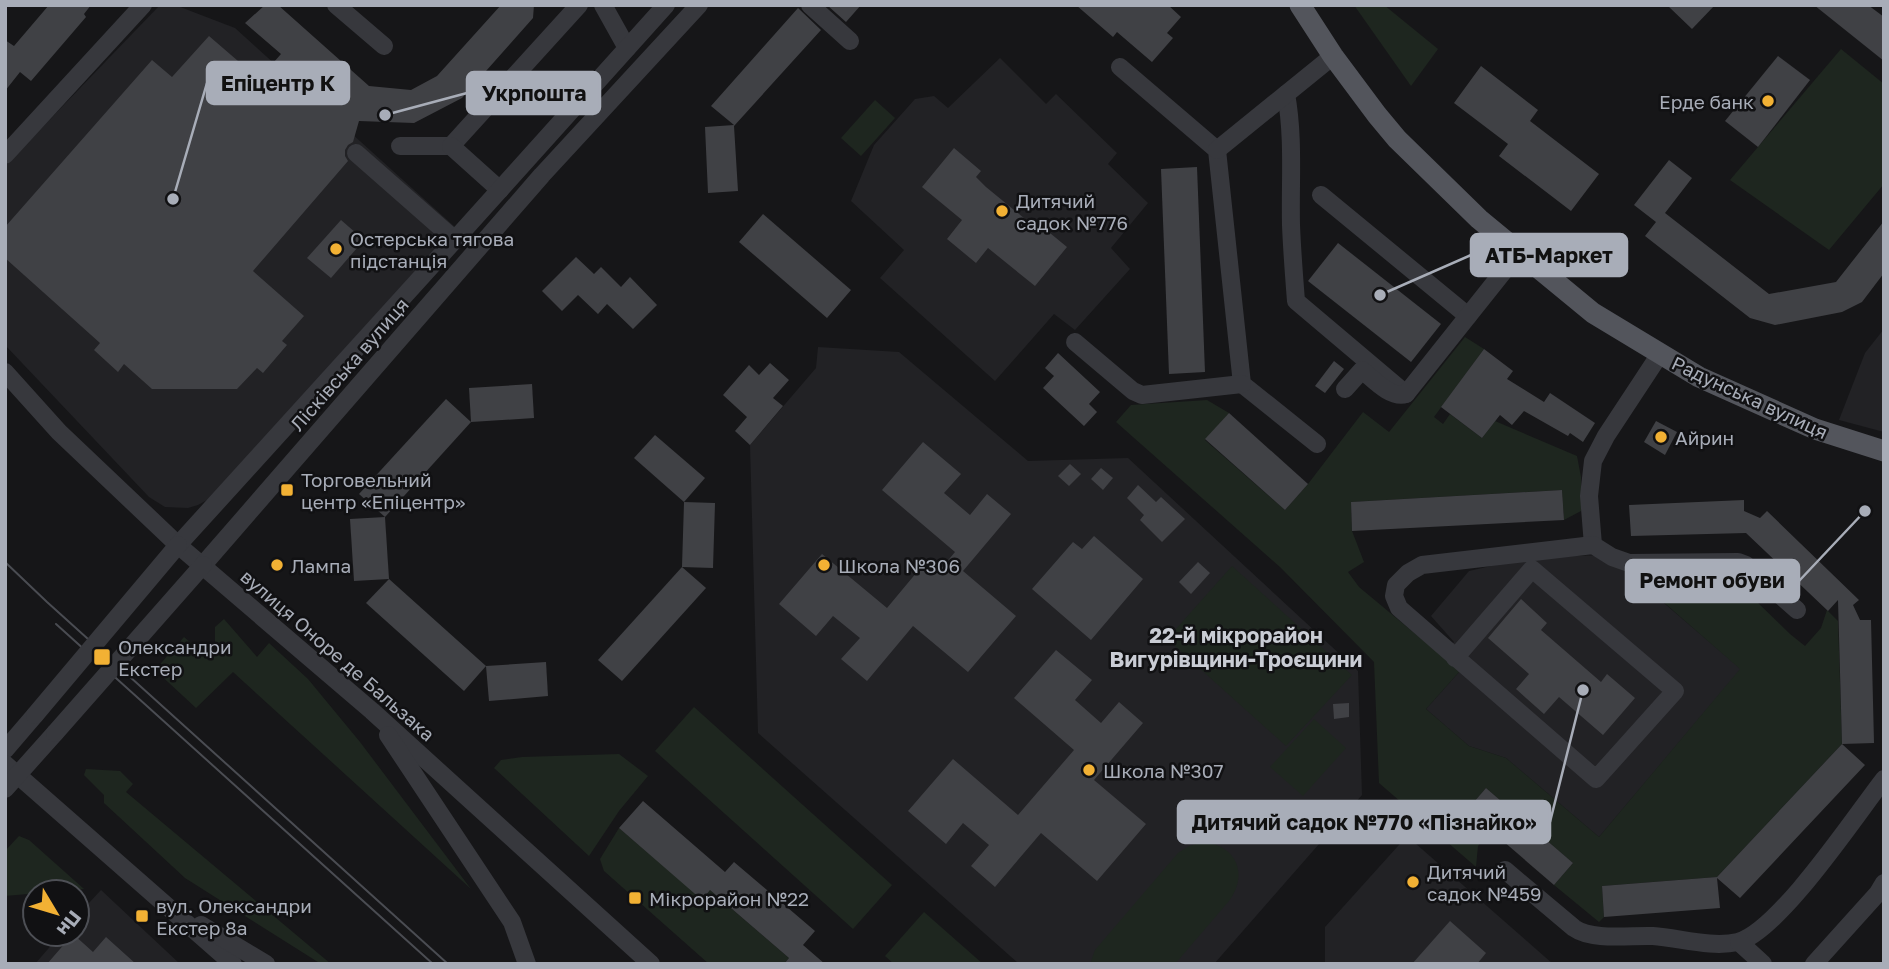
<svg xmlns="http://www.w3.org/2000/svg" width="1889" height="969" font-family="'Golos Text',sans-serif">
	<rect width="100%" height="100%" fill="#161618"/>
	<g fill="#222225">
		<polygon points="160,5 175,5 235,28 455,227 209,499 198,505 188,508 165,507 149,497 5,345 5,166"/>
		<polygon points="1000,58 1046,104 1056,94 1117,153 1108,164 1148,203 1111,248 1130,269 1075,330 1054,314 995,381 880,278 904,250 851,201 874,145 915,99 934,96 948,108"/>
		<polygon points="1884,329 1884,432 1839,420 1865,353"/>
		<polygon points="818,347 899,352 1028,461 1128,458 1358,671 1362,795 1214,964 1019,964 758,733 750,445 816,368"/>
		<polygon points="1608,555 1741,669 1599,837 1506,758 1469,746 1426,709 1460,671 1442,655 1454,642 1431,616 1469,571 1530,557"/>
		<polygon points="1407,836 1553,964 1325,964 1325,927"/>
		<polygon points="101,890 180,964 35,964 61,934 77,934 77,916"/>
	</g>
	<g fill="#1e261f">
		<polygon points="1354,5 1384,5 1438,49 1411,86"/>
		<polygon points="1841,49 1884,84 1884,184 1829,250 1730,180"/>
		<polygon points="875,100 895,118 861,156 841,138"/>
		<polygon points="1465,337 1484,349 1434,417 1443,424 1450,414 1482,438 1495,421 1577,456 1581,477 1581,511 1564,520 1562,490 1351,502 1352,531 1364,562 1348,572 1359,587 1460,671 1426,709 1469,746 1506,758 1599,837 1740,669 1629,572 1722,568 1790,634 1805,646 1821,628 1827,610 1838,621 1842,744 1717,877 1602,886 1604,917 1599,922 1554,885 1573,863 1486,788 1467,810 1491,830 1478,846 1476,867 1379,783 1374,662 1280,567 1116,422 1131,405 1207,400 1229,413 1205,440 1285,510 1308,484 1363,412 1389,432"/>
		<polygon points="1232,566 1352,675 1286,746 1167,639"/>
		<polygon points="224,619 257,657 269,643 308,679 360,742 471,889 233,672 196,708 155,670 184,637 210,659 215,654 215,627"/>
		<polygon points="694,707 892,885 853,929 655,751"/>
		<polygon points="1314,719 1346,748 1303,796 1270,767"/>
		<polygon points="619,754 648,776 619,811 589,856 494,768 501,760 522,757"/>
		<polygon points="86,769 120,771 133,784 126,792 331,964 321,964 185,878 104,803 104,795 84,775"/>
		<polygon points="619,828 702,899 710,890 789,958 784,964 709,964 604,871 600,859"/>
		<polygon points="19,836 29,840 84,889 5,896 5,851"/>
		<path d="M1203 842C1236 845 1249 874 1229 901L1175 964H1090L1095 950 1178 853 1189 846Z"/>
		<polygon points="924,912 983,964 894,964 885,956"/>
	</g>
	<g fill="#404145">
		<polygon points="49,5 91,5 84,14 86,17 31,81 20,72 5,91 5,40 14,46"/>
		<polygon points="265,5 278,5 369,86 411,90 437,76 501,5 534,5 533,18 462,98 414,123 359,121 353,142 348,145 345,150 345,156 348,161 253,271 304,316 282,341 287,345 263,373 257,368 237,389 152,389 124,364 118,372 94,350 100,343 5,258 5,227 152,60 172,77 209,36 259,79 281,54 245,23"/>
		<polygon points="827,5 861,5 846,22"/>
		<polygon points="1076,5 1168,5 1181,17 1167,33 1173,38 1152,62 1117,32 1113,37"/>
		<polygon points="1667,5 1715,5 1692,29"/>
		<polygon points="1814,5 1868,5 1884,17 1884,61"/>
		<polygon points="798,8 821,30 734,126 738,191 708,193 705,127 734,125 711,106"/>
		<polygon points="1778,56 1810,80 1758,147 1725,121"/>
		<polygon points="1481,66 1538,110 1530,121 1599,174 1571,211 1499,156 1508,144 1454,103"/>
		<polygon points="954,148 981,171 976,177 986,187 1036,228 1039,224 1067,247 1035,286 988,248 976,263 947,239 962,220 922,187"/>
		<polygon points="1669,160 1692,178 1665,213 1769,294 1836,282 1884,221 1884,273 1862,302 1842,312 1775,325 1750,318 1645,236 1656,222 1634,205"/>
		<polygon points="1197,167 1205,372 1169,374 1161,169"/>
		<polygon points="763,214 851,290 827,318 739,242"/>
		<polygon points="341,220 364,240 331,278 307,258"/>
		<polygon points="1338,243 1441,324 1411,362 1308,281"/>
		<polygon points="576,257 594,274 601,267 621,287 630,277 657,305 633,329 607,304 598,314 578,295 562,311 542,291"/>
		<polygon points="1484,349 1513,371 1507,379 1544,402 1550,393 1595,423 1583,442 1570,433 1568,436 1524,411 1512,425 1500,415 1482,438 1441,407"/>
		<polygon points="1058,353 1100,392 1089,404 1097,412 1084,426 1043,388 1054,376 1045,368"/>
		<polygon points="1334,361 1344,369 1325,393 1315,386"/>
		<polygon points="770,363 789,380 773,398 783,406 750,445 735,431 747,417 723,395 749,365 759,375"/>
		<polygon points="532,384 534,418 471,422 469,388"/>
		<polygon points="446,399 471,422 385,517 359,494"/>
		<polygon points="1229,413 1308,484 1285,510 1205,439"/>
		<polygon points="1656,421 1677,432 1665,455 1644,442"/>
		<polygon points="655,435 705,478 684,502 634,458"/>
		<polygon points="923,442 961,474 944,493 970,515 987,494 1011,514 963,571 1016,616 968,672 913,626 867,681 841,659 860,638 833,616 816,636 779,604 822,554 887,608 927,560 940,570 955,552 882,490"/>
		<polygon points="1070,464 1081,474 1069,486 1058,476"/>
		<polygon points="1101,468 1113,478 1103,490 1091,479"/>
		<polygon points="1138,485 1156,502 1161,497 1185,519 1162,542 1140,520 1144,515 1127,498"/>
		<polygon points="1562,490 1564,520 1352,531 1351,502"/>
		<polygon points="1744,500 1744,511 1760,518 1767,511 1859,600 1853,605 1860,620 1871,620 1874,743 1842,744 1838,600 1828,611 1746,533 1631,536 1629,505"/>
		<polygon points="684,502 715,503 713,568 682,567"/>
		<polygon points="385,517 389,579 354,581 350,519"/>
		<polygon points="1094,536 1143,579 1091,640 1032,589 1073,542 1082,549"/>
		<polygon points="1198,562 1210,573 1191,594 1179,582"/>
		<polygon points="682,567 706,588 622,681 598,660"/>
		<polygon points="389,579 486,666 464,691 366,603"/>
		<polygon points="1521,599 1547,623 1541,630 1601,682 1607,674 1635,698 1603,735 1559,697 1544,714 1516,689 1529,674 1488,638"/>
		<polygon points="1056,650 1092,680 1075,700 1101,723 1119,702 1143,723 1094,780 1146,824 1097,881 1041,833 995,887 971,866 989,845 963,823 946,844 908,811 953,759 1018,815 1074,750 1014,698"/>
		<polygon points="546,662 548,696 489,701 486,666"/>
		<polygon points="1349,703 1349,717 1334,719 1333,704"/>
		<polygon points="1842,744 1865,765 1740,898 1717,878 1720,908 1604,917 1602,886 1717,877"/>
		<polygon points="1486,788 1573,863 1554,885 1467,810"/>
		<polygon points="643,801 725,872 734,862 815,931 803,945 825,964 784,964 789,958 710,890 702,900 619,828"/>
		<polygon points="1450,921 1486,953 1477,964 1412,964"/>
		<polygon points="73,934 93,952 106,937 136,964 47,964"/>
	</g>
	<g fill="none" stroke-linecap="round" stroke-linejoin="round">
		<g stroke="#37383d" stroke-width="18">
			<polyline points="336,5 384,46"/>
			<polyline points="603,5 627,48"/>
			<polyline points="810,5 850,41"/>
			<polyline points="1120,67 1217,150 1242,384 1317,444"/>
			<path d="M1286 94C1294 137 1290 181 1291 225 1292 250 1294 276 1296 301L1406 394"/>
			<polyline points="400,146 451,146 579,5"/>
			<polyline points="451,146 500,190"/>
			<polyline points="1217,150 1333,56"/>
			<polyline points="356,153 455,240"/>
			<polyline points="5,155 143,5"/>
			<polyline points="1321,195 1468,316"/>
			<polyline points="1075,342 1133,391 1142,395 1242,384"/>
			<polyline points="5,372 59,432 178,545 372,711 651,964"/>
			<path d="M1345 389 1362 370C1373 379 1391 399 1406 394L1519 252"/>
			<polyline points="178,545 425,273 666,5"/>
			<polyline points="1593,545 1589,496 1593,461 1606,436 1660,354"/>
			<polyline points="203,565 542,175 699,5"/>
			<polyline points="1455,658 1532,569 1675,691 1596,779 1399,608 1394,596 1396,585 1408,573 1422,565 1593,545 1612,557 1629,563 1738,562 1746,565 1797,610"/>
			<polyline points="388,735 512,922 527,964"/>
			<polyline points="5,750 35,715"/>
			<polyline points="5,764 233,964"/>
			<polyline points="5,789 55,733"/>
			<path d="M1505 870 1574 928C1592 941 1631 935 1653 936 1680 938 1711 948 1738 942 1779 931 1856 815 1884 779"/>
			<polyline points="201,925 266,964"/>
			<polyline points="1739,942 1763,964"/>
			<polyline points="1814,964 1878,893 1884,883"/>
		</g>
		<polyline stroke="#53555c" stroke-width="21" points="1300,5 1333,56 1377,115 1397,139 1479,219 1593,313 1699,377 1815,429 1884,451"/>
		<g stroke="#4a4c52" stroke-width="2">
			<polyline points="5,562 47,602 448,964"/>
			<polyline points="56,624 433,964"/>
		</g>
		<g stroke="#37383d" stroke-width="18">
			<polyline points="35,715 178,545"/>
			<polyline points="55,733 203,565"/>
		</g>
	</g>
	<g fill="#f2b134" stroke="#111113" stroke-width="2.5">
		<circle cx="1768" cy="101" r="7"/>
		<circle cx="1002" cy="211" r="7"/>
		<circle cx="336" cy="249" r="7"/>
		<circle cx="1661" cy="437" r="7"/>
		<rect x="280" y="483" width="14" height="14" rx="3.5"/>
		<circle cx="277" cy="565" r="7"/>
		<circle cx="824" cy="565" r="7"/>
		<rect x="93" y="648" width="18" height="18" rx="3.5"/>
		<circle cx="1089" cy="770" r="7"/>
		<circle cx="1413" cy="882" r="7"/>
		<rect x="628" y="891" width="14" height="14" rx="3.5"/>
		<rect x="135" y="909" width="14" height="14" rx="3.5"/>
	</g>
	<g text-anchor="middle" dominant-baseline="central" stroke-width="5" stroke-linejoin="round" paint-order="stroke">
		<g font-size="19" fill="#a8adb8" stroke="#111113" text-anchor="start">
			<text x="1754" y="101" text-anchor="end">Ерде банк</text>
			<text x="1016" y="200">Дитячий<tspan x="1016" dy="22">садок №776</tspan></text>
			<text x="350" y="238">Остерська тягова<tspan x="350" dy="22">пiдстанцiя</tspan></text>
			<text x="1675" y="437">Айрин</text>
			<text x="301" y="479">Торговельний<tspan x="301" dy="22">центр «Епіцентр»</tspan></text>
			<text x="291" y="565">Лампа</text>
			<text x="838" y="565">Школа №306</text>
			<text x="118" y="646">Олександри<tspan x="118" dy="22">Екстер</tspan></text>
			<text x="1103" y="770">Школа №307</text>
			<text x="1427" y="871">Дитячий<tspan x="1427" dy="22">садок №459</tspan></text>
			<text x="649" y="898">Мікрорайон №22</text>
			<text x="156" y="905">вул. Олександри<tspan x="156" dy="22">Екстер 8а</tspan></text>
		</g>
		<g font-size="19" fill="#a8adb8" stroke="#111113">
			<text transform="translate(349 364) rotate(-49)">Лісківська вулиця</text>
			<text transform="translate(1750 397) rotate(25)">Радунська вулиця</text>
			<text transform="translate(338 655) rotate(41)">вулиця Оноре де Бальзака</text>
		</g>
		<g font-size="21" font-weight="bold" fill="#c9ccd4" stroke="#111113">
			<text x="1236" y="635">22-й мікрорайон<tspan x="1236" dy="24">Вигурівщини-Троєщини</tspan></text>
		</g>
	</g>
	<path fill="none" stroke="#a8adb8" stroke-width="2.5" d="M173 199L207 83M385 115L467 93M1380 295L1471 255M1865 511L1799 581M1583 690L1550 822"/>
	<g fill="#a8adb8" stroke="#111113" stroke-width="2.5">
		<circle cx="173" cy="199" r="7"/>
		<circle cx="385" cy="115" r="7"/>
		<circle cx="1380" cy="295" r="7"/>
		<circle cx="1865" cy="511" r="7"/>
		<circle cx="1583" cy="690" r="7"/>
	</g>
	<g fill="#a8adb8" stroke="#a8adb8" stroke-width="2.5">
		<rect x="207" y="62" width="142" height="42" rx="7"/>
		<rect x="467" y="72" width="133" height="42" rx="7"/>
		<rect x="1471" y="234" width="156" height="42" rx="7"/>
		<rect x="1626" y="560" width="173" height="42" rx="7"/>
		<rect x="1178" y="801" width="372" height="42" rx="7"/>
	</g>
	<g font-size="21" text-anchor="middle" font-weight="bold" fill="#111">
		<text x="278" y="91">Епіцентр К</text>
		<text x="534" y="101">Укрпошта</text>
		<text x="1549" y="263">АТБ-Маркет</text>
		<text x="1712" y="588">Ремонт обуви</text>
		<text x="1364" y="830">Дитячий садок №770 «Пізнайко»</text>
	</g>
	<rect width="1889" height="969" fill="none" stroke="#a8adb8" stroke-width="14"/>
	<g transform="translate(56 913) rotate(128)"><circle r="33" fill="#111113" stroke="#4d4f55" stroke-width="2"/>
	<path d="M0-5L12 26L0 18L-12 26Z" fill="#f2b134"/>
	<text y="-10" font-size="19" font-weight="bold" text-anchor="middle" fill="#a8adb8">Пн</text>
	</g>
</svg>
